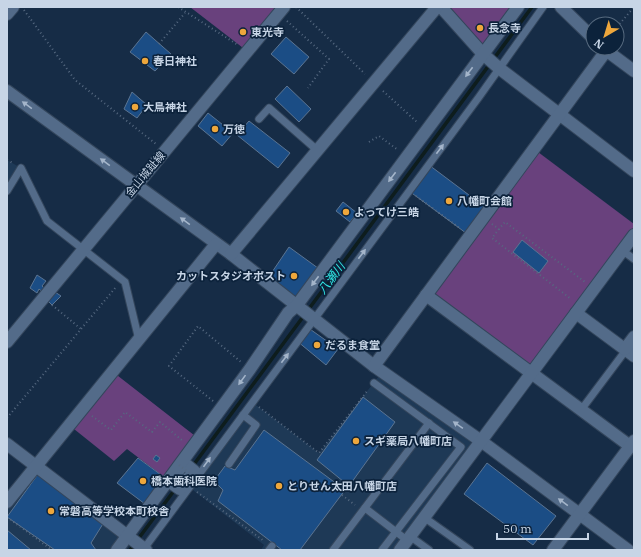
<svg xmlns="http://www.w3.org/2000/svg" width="641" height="557" font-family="'IBM Plex Serif','Noto Sans JP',serif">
	<rect width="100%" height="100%" fill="#162c46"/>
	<g fill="#1e3956">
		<polygon points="7,160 21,168 7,191"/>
		<polygon points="382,372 481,441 400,550 261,550 264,545 189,487 252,402 319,453"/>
		<polygon points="36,467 127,536 117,550 7,550 7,502"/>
	</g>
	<g fill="#69417d">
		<polygon points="190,7 284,7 247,51"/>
		<polygon points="448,7 511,7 481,47"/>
		<polygon points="534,149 634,224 634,235 532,373 426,295"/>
		<polygon points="113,372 199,439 168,480 127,449 114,461 69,425"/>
	</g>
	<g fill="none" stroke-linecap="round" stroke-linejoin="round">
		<g stroke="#0e1d1d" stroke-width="3.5">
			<polyline points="192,467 532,7"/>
			<polyline points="130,550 176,488"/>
		</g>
	</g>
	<g fill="#1b4d85" stroke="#5b7491">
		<polygon points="146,32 171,54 155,71 130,52"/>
		<polygon points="286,37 309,57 294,74 271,54"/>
		<polygon points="287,86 311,109 299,122 275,99"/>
		<polygon points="132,92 147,105 137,118 124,109"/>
		<polygon points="208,113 233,133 222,146 198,126"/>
		<polygon points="249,121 290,153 278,168 237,135"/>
		<polygon points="429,165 489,210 470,236 409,191"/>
		<polygon points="343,202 357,213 350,222 336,211"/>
		<polygon points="522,240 548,261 539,273 513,252"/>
		<polygon points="289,247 322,271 297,305 266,281"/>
		<polygon points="37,275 46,281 42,286 53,296 55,292 61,296 52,305 48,301 51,299 39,289 37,293 30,288"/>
		<polygon points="307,327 338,349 326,365 297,341"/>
		<polygon points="363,397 395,422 349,486 317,460"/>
		<polygon points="264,430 345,490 300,550 282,550 218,501 223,490 214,481 225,466 235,470"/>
		<polygon points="156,455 160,458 157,462 153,459"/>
		<polygon points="138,458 168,480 149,507 117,483"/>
		<polygon points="487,463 556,516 533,545 464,494"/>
		<polygon points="41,470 106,519 91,543 96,550 55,550 7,517"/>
		<polygon points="7,530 31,550 7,550"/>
	</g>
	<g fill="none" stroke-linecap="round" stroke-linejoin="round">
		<defs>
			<g id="lane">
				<polyline points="259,119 269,108 317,150"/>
				<polyline points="7,191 21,168 47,221 125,282 139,340"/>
				<polyline points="623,251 634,259"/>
				<polyline points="374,383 461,447 382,550"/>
				<polyline points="581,410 626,350"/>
				<polyline points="229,464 256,425 243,415"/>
				<polyline points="365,508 408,541"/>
				<polyline points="425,518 470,550"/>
				<polyline points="411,537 429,550"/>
				<polyline points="143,550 479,97 543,7"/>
				<polyline points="269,550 272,546"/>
				<polyline points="333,550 429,423"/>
			</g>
			<g id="street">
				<polyline points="441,7 483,54 500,69 634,171"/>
				<polyline points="561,7 593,38"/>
				<polyline points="7,14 13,7"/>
				<polyline points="603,48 634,71"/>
				<polyline points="7,91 231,254 374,366 481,441 628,550"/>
				<polyline points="231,254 437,7"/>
				<polyline points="426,295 630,446"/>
				<polyline points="576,313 634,356"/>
				<polyline points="625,349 634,337"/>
				<polyline points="374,366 606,51"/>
				<polyline points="7,444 146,550"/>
				<polygon points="184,463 194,471 180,489 170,482"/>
				<polyline points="7,502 216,244"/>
				<polyline points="117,550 250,369 288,313 297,305 518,7"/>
				<polyline points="400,550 634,235"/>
				<polyline points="553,550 634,441"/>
			</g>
			<polyline id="secondary" points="7,342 284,7"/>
		</defs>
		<use href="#lane" stroke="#34465c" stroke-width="9"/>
		<use href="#street" stroke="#34465c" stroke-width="14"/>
		<use href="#secondary" stroke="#34465c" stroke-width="14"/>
		<g stroke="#566980" stroke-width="2" stroke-dasharray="1 3" stroke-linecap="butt">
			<polyline points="178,7 238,45"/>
			<polyline points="296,7 365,74"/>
			<polyline points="24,10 75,80 156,144"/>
			<polyline points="287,21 329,59 308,88"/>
			<polyline points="617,27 634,7"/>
			<polyline points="159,44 185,13"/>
			<polyline points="383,91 418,123"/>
			<polyline points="369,142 379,136 398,150"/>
			<polyline points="7,160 13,163"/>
			<polyline points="416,196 461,229"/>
			<polyline points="492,224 499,229 505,222 585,282"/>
			<polyline points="499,229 492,238 571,299"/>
			<polyline points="52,305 81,329"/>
			<polyline points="213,401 169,366 198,326 241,362"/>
			<polyline points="259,407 319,453 368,390"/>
			<polyline points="92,416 111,430 125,412 152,432 160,422 183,441"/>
			<polyline points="7,418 116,287"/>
			<polyline points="197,492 264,541"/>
			<polyline points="342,495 355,505"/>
			<polyline points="7,517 52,550"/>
		</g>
		<use href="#lane" stroke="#536b89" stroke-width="7"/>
		<use href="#street" stroke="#536b89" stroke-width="12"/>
		<use href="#secondary" stroke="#536b89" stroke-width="12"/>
		<polyline stroke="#566980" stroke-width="2" stroke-dasharray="1 3" stroke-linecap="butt" points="179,465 196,478"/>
	</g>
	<defs><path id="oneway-solid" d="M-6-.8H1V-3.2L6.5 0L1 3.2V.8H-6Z"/></defs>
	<g fill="#a4b5ca">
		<use href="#oneway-solid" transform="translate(469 72) rotate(127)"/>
		<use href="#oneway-solid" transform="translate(27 105) rotate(-144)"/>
		<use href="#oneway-solid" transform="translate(440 149) rotate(-53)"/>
		<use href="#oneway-solid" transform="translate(105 162) rotate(-144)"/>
		<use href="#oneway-solid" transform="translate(392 177) rotate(127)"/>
		<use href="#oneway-solid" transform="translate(185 221) rotate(-144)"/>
		<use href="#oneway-solid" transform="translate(362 254) rotate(-53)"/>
		<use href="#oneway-solid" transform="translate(315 281) rotate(127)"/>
		<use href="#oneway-solid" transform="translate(285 358) rotate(-53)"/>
		<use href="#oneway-solid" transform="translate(242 380) rotate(126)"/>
		<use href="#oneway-solid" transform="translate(458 425) rotate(-145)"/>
		<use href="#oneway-solid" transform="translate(207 462) rotate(-54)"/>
		<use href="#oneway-solid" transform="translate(563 502) rotate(-144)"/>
	</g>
	<g fill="#eea73c" stroke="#0c223b" stroke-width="1.5">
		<circle cx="480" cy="28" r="4"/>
		<circle cx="243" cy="32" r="4"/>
		<circle cx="145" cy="61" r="4"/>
		<circle cx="135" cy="107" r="4"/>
		<circle cx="215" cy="129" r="4"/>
		<circle cx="449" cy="201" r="4"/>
		<circle cx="346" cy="212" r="4"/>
		<circle cx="294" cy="276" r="4"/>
		<circle cx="317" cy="345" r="4"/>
		<circle cx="356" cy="441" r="4"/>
		<circle cx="143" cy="481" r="4"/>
		<circle cx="279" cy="486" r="4"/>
		<circle cx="51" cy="511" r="4"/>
	</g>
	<g text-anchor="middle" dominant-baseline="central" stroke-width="3.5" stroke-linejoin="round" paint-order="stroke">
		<g font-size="11" font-weight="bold" fill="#c7d5e6" stroke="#0c223b" text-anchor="start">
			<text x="488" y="28">長念寺</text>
			<text x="251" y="32">東光寺</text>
			<text x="153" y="61">春日神社</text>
			<text x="143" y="107">大鳥神社</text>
			<text x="223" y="129">万徳</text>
			<text x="457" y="201">八幡町会館</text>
			<text x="354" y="212">よってけ三皓</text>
			<text x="286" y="276" text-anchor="end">カットスタジオポスト</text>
			<text x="325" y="345">だるま食堂</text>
			<text x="364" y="441">スギ薬局八幡町店</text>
			<text x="151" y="481">橋本歯科医院</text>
			<text x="287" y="486">とりせん太田八幡町店</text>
			<text x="59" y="511">常磐高等学校本町校舎</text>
		</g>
		<g font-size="11" fill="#c7d5e6" stroke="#0c223b">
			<text transform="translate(145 174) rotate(-50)">金山城趾線</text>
		</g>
		<g font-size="12" font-style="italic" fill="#30e7e4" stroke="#0c223b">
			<text transform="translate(331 278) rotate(-53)">八瀬川</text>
		</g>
	</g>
	<rect width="641" height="557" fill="none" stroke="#c7d5e6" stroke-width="16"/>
	<g transform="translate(605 36) rotate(218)"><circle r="19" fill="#0c223b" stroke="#576a7f"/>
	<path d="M0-3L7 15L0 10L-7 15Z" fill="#eea73c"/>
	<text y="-6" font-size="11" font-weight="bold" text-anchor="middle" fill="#c7d5e6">N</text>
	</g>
	<path d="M497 533v6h91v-6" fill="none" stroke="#c7d5e6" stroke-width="2"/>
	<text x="503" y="533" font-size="12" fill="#c7d5e6" stroke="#0c223b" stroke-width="3" paint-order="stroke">50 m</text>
</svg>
